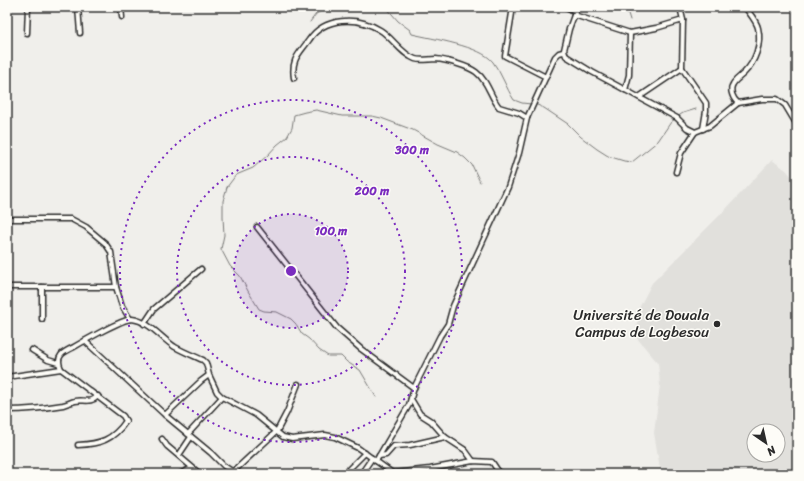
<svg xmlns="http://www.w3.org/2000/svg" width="804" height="481" font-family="Sriracha,sans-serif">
	<rect width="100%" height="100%" fill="#f0efeb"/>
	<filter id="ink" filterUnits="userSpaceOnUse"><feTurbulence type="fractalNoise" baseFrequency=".025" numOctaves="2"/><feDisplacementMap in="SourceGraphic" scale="8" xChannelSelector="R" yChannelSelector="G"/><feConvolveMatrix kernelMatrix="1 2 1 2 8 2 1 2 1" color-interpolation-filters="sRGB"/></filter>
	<g filter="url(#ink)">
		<path fill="#e1e0dc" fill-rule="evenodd" d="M772 160 786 170 797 183V474H661L654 433 660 385 658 363 636 337 638 310 652 283 724 211ZM754 431H778V455H754Z"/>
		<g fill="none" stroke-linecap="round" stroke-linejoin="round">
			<g stroke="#777775" stroke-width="1">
				<path d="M386 7 398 21 410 30 412 34C433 39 481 46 493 62 502 74 506 88 514 100L522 103 531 104"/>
				<polyline points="626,7 630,20"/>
				<polyline points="770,7 771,9"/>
				<polyline points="310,22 316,14 328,7"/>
				<polyline points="535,104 544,108 568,124 581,137 597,149 608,156 624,161 632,162 642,154 658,141 671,122 675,119"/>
				<polyline points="677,117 683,113 696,109"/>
				<polyline points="376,397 360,370 347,362 341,356 328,356 319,350 309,339 302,334 296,324 291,319 277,312 264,311 259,309 248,291 240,276 230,266 221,249 224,235 223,217 223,201 227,187 236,175 253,168 268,155 277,145 287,137 292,128 294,115 305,112 316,110 342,116 372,116 381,118 413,130 438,144 457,152 465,158 472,165 480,182"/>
			</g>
			<defs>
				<g id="minor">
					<polyline points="78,7 80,33"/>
					<polyline points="121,7 122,17"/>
					<polyline points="513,7 505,56 546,77"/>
					<polyline points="566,7 575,11"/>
					<polyline points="577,7 569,29 564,50 566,56 592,72 677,118 687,128 695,132"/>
					<polyline points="680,7 683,20 682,68 706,103 706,111 703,129"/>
					<polyline points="574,15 630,33 656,28 683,20"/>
					<polyline points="27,33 28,7"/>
					<path d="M294 78C291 59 299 54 309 40 324 17 357 16 380 30 392 37 401 54 415 59 421 61 429 59 436 59 446 60 468 66 476 72 488 81 490 96 499 107L519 113 527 118"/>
					<polyline points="625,90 629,75 630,33"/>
					<polyline points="639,97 682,68"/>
					<path d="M738 103C733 99 729 90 733 84 735 80 740 77 744 73 755 62 762 44 758 28 756 20 749 13 745 7"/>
					<polyline points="676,172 681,153 695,132 710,126 738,103 762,99 777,99 785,105 797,125"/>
					<polyline points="7,219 71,219 86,227 105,243 111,252 116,287"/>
					<polyline points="257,227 337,328 361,349 414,388"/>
					<polyline points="7,287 116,287 122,306 130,319"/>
					<polyline points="42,287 42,319"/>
					<polyline points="144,324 154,309 201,269"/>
					<polyline points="85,341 165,415 201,381 209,375"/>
					<polyline points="32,350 48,360 58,363"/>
					<polyline points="7,377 61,369"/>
					<polyline points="411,399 420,414 431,421 445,437 465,450 473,461"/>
					<path d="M7 410C25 410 45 408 63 405 67 404 71 402 75 401 84 399 90 404 98 396"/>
					<polyline points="165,415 211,453 224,466 230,470 234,471 277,431 287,412 298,384"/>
					<polyline points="188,434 222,397"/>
					<polyline points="162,439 167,446 200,474"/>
					<path d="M78 445C100 444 113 440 126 421L123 416 61 369C55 356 63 352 74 347 84 341 122 319 132 319 149 321 161 338 175 347 184 352 194 356 203 360L206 363 209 375 217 392 222 397 256 415 283 437 292 439 325 435 335 437 358 448 394 474"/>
					<polyline points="179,455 191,437"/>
					<polyline points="379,456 386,455 394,446 410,445 445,437"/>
					<polyline points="376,461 409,405 414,388 440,336 448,324 453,306 508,187 519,153 527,118 555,57 559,53 563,52"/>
					<polyline points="393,473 430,469 473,461 492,462 500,474"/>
					<polyline points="180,474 192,468"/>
					<polyline points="344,474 365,453"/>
					<polyline points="361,474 372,458"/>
				</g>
			</defs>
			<use href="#minor" stroke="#2b2b2b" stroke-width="7"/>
			<use href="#minor" stroke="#fdfcf7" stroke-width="4"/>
		</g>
	</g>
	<circle cx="291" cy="271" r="57" fill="#7b2cbf" fill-opacity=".12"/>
	<g fill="none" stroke="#7b2cbf" stroke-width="2" stroke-dasharray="2 4">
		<circle cx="291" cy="271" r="57"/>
		<circle cx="291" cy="271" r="114"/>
		<circle cx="291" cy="271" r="171"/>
	</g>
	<circle fill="#2b2b2b" stroke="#fdfcf7" stroke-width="1.5" cx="717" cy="324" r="4"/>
	<g text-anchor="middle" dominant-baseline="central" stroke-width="3" stroke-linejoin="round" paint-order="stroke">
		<g font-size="15" fill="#2b2b2b" stroke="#fdfcf7" text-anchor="end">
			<text x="709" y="315">Université de Douala<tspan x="709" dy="17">Campus de Logbesou</tspan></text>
		</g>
	</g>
	<circle cx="291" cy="271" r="6" fill="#7b2cbf" stroke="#fdfcf7" stroke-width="2"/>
	<g font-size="12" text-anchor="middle" font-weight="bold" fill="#7b2cbf" stroke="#fdfcf7" stroke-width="3" stroke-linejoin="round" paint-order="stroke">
		<text x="412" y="154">300 m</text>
		<text x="372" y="195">200 m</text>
		<text x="331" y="235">100 m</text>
	</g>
	<rect width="804" height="481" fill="none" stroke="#fdfcf7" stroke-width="24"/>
	<rect x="12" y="12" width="780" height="457" fill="none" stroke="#2b2b2b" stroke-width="1.5" filter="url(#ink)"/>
	<g transform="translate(766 443) rotate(146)"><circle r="19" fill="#fdfcf7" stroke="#a9a8a5"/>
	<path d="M0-3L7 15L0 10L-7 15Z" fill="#2b2b2b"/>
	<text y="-6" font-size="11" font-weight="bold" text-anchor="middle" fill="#2b2b2b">N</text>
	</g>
</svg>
